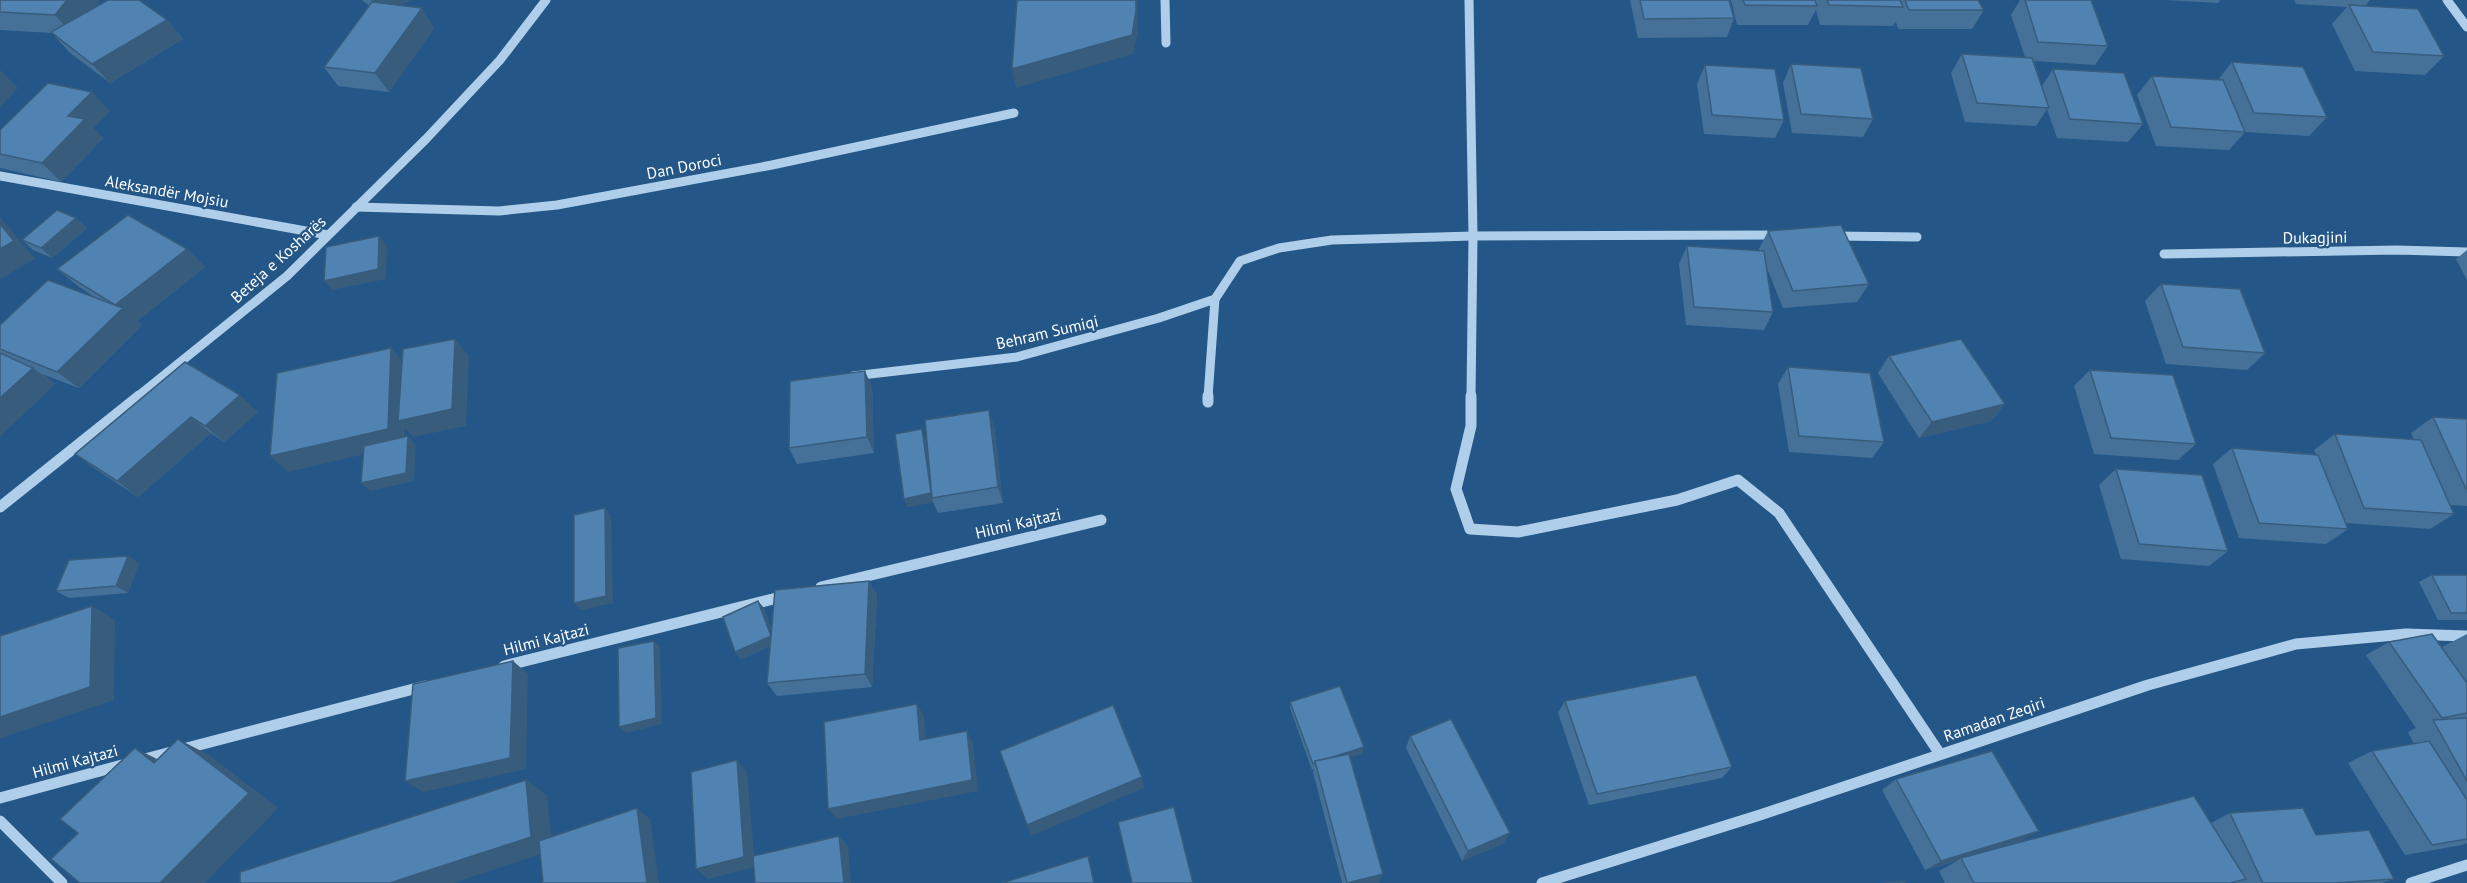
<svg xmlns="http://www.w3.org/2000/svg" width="2467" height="883" font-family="'PT Sans',sans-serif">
	<rect width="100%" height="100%" fill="#245787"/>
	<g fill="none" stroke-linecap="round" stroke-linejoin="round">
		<g stroke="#afcee9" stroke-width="9">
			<polyline points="1165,0 1166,43"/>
			<polyline points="1469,0 1473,236 1471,397"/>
			<polyline points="2447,0 2467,27"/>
			<polyline points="0,176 328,235"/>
			<polyline points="356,207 499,211 557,205 772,165 1014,113"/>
			<polyline points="1834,236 1917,237"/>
			<polyline points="2164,254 2397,250 2467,252"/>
			<polyline points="853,376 1017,357 1159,318 1215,299 1240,261 1279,248 1332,240 1473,236 1779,235"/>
			<polyline points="137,397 287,276 426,139 500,60 546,0"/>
			<polyline points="1208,397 1215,299"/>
		</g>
		<g stroke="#afcee9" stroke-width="11">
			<polyline points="1471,396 1471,426 1456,489 1470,529 1518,532 1677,500 1738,480 1779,513 1940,754"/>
			<polyline points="1208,402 1208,396"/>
			<polyline points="0,507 139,396"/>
			<polyline points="821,587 1101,520"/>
			<polyline points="504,666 789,595"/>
			<polyline points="141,760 425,686"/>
			<polyline points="0,798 126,764"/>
			<polyline points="0,821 62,883"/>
			<polyline points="1542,883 1760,815 2148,685 2296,644 2406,634 2467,636"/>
			<polyline points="2411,883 2467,865"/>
		</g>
	</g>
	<g fill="#457198">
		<polygon points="0,0 94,8 167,20 183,39 110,83 69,52 52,33 0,30"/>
		<polygon points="362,0 410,0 400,5 434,28 389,92 338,86 324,67 370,6"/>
		<polygon points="1630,0 1729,0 1734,18 1727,37 1638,38"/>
		<polygon points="1731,0 1978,0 1984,10 1972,29 1898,29 1896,22 1893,26 1820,25 1816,10 1808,25 1737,25"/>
		<polygon points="2020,0 2091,0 2108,46 2095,65 2034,61 2042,86 2053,69 2143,124 2128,142 2057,138 2047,109 2036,126 1965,122 1951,73 1962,54 2025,57 2011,15"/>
		<polygon points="2165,0 2220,0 2218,3"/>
		<polygon points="2294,0 2370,0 2365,6 2444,56 2425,75 2355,71 2332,24 2347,7 2296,4"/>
		<polygon points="2232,62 2327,117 2309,136 2245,132 2229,150 2156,146 2137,95 2152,76 2218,80"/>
		<polygon points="1791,64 1873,119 1863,137 1792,133 1783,83"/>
		<polygon points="1705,65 1784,120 1775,138 1704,134 1697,84"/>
		<polygon points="110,111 93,128 103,138 61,182 0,168 0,130"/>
		<polygon points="76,218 87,228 52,258 33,250 22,240"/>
		<polygon points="1768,231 1869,284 1857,302 1783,308 1766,266 1773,312 1764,330 1686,325 1679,264 1687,246 1760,251 1759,249"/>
		<polygon points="187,249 205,267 137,321 142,325 79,388 42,374 55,384 0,436 0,325 96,298 78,286 57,269"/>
		<polygon points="2467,250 2467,280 2456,259"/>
		<polygon points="2161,284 2265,353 2247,370 2166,364 2145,301"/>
		<polygon points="1889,356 2005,404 1991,421 1919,438 1878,373"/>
		<polygon points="185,362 258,412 224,442 211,433 138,497 97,470 75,454"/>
		<polygon points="1788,367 1884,442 1872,458 1789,452 1778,384"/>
		<polygon points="2090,370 2196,444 2178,460 2094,454 2074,386"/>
		<polygon points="872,387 874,453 797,464 789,448"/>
		<polygon points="2433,417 2467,419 2467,506 2450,505 2454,514 2430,529 2345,523 2348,529 2326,544 2239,538 2213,464 2232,448 2316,454 2314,450 2335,434 2414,440 2411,433"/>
		<polygon points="994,426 1003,503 938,513 933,502 907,507 925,438 929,464"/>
		<polygon points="2116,469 2228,551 2209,566 2121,559 2099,485"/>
		<polygon points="139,563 128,593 69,598 56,591"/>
		<polygon points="2432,575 2467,575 2467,620 2438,620 2419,582"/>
		<polygon points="869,581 877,595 872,687 777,696 767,683 770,646 741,659 735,652 764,608 772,632"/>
		<polygon points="2467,634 2467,843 2462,845 2405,855 2348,763 2372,751 2414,744 2408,732 2416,728 2366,655 2389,642 2448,656 2442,647"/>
		<polygon points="1565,701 1732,767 1722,778 1589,805 1558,713"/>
		<polygon points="1290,702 1363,753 1350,757 1379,883 1342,883 1313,772 1314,769 1312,770 1290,708"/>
		<polygon points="1410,736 1504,843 1462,861 1406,748"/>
		<polygon points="1896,779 2021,841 1998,848 2211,823 2230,813 2316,835 2394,879 2382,883 1945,883 1939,871 1957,861 1925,870 1882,790"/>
	</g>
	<g fill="#385c7c">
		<polygon points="67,0 100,0 73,35 55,15"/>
		<polygon points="371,0 410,0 382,16"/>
		<polygon points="1136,0 1138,0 1138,31 1133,54 1016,88 1012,69"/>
		<polygon points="422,8 434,28 389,92 375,73"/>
		<polygon points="167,20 183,39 110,83 92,64"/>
		<polygon points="0,70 18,88 0,107"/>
		<polygon points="92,92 110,111 93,128 103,138 61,182 42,163 68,116"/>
		<polygon points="0,217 35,259 0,279"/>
		<polygon points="76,218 87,228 52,258 41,248"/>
		<polygon points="379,236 387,246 386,279 332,290 324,281"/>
		<polygon points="187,249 205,267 137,321 142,325 79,388 57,372 115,305"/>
		<polygon points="455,339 469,356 466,426 413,437 405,428 404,445 288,472 270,456 391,348 406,365"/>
		<polygon points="33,368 55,384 0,436 0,398"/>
		<polygon points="865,371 872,387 874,453 867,437"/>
		<polygon points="240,395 258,412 224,442 205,426"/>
		<polygon points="2005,404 1991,421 1919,438 1932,422"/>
		<polygon points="989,410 994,426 1003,503 998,487"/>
		<polygon points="191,417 211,433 138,497 117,481"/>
		<polygon points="922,429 925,438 934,498 932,498 933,502 907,507 904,499"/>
		<polygon points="408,436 416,445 414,481 370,491 361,483"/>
		<polygon points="605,508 611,516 613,603 581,610 574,603"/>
		<polygon points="128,556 139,563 128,593 116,586"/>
		<polygon points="869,581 877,595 872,687 865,674"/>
		<polygon points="758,601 764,608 776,643 741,659 735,652"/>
		<polygon points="92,606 115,620 114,700 1,738 0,737 0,717"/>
		<polygon points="654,641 660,648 662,724 626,733 619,727"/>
		<polygon points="513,661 528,674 526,769 423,792 405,781"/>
		<polygon points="917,704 924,716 927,752 920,740"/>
		<polygon points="967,731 973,743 978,791 837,819 828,809"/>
		<polygon points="178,739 209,755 278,808 205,883 160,883"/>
		<polygon points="1364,747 1363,753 1317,768 1316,763"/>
		<polygon points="135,748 167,764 154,763"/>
		<polygon points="737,760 747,772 755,867 708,879 696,869"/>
		<polygon points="1142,777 1144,788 1031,836 1027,825"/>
		<polygon points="526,780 547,795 553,850 453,883 390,883"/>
		<polygon points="637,808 650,819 659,883 647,883"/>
		<polygon points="2039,831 2021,841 1961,859 1961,858 1957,861 1925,870 1941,861"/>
		<polygon points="1510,833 1504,843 1462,861 1468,851"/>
		<polygon points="839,836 848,846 851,883 844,883"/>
		<polygon points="1383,874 1379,883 1347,883"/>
	</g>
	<g fill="#5083b1" stroke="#385c7c" stroke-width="1.5">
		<polygon points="0,0 67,0 55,15 0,12"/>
		<polygon points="108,0 139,0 167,20 92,64 51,32"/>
		<polygon points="1017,0 1136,0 1136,11 1132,35 1012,69"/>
		<polygon points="1640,0 1729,0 1734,18 1644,19"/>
		<polygon points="1743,0 1815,0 1817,6 1745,5"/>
		<polygon points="1827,0 1900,0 1903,7 1829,5"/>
		<polygon points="1905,0 1978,0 1984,10 1909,10"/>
		<polygon points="2025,0 2091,0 2108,46 2038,42"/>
		<polygon points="372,2 422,8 375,73 324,67"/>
		<polygon points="2349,5 2418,9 2444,56 2373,52"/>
		<polygon points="1962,54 2032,58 2049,108 1977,103"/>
		<polygon points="2232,62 2303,67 2327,117 2254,113"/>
		<polygon points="1791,64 1861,68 1873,119 1801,114"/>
		<polygon points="1705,65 1775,69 1784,120 1712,115"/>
		<polygon points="2053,69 2124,73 2143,124 2070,119"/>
		<polygon points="2152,76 2223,80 2245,132 2171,127"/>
		<polygon points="48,83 92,92 68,116 85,119 42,163 0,154 0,130"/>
		<polygon points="57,210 76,218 41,248 22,240"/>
		<polygon points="128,215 187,249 115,305 57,269"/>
		<polygon points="0,224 14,241 0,249"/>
		<polygon points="1841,225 1869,284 1793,291 1768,231"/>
		<polygon points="379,236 378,269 324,281 326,247"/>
		<polygon points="1687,246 1764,251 1773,312 1694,307"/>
		<polygon points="48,280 123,308 57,372 0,349 0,325"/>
		<polygon points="2161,284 2240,289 2265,353 2183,347"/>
		<polygon points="455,339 452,409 398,421 403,349"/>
		<polygon points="1961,339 2005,404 1932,422 1889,356"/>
		<polygon points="391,348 388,429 270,456 277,373"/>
		<polygon points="0,353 33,368 0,398"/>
		<polygon points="185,362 240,395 205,426 191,417 117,481 75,454"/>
		<polygon points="1788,367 1870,373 1884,442 1799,436"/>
		<polygon points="2090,370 2173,375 2196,444 2111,438"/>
		<polygon points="865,371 867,437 789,448 790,381"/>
		<polygon points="989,410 998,487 932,498 925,420"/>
		<polygon points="2433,417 2467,419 2467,489 2466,489"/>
		<polygon points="922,429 931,493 904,499 895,434"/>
		<polygon points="2335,434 2421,440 2454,514 2364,508"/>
		<polygon points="408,436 406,473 361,483 364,446"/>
		<polygon points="2232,448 2318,455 2348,529 2259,523"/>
		<polygon points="2116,469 2202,475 2228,551 2139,544"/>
		<polygon points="605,508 606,596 574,603 574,515"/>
		<polygon points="128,556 116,586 56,591 69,560"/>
		<polygon points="2432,575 2467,575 2467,613 2451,613"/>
		<polygon points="869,581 865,674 767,683 775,590"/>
		<polygon points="758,601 771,636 735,652 723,617"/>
		<polygon points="92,606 90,687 0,717 0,636"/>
		<polygon points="2432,634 2467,683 2467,713 2442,718 2389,642"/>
		<polygon points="654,641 656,718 619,727 618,648"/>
		<polygon points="513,661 510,758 405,781 413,684"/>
		<polygon points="1696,675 1732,767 1597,794 1565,701"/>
		<polygon points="1340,686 1364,747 1333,757 1315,761 1315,763 1313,764 1290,702"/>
		<polygon points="917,704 920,740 967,731 972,780 828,809 824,722"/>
		<polygon points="1113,705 1142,777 1027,825 1000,751"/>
		<polygon points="2467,718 2467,781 2433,720"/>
		<polygon points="1451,719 1510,833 1468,851 1410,736"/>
		<polygon points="178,739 249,793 160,883 80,883 51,859 78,833 60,819 135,748 154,763"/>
		<polygon points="2429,741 2467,800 2467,839 2432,845 2372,751"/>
		<polygon points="1992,751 2039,831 1941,861 1896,779"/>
		<polygon points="1349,754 1383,874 1347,883 1315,761"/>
		<polygon points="737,760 744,857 696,869 691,772"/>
		<polygon points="526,780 531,837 390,883 240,883 240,872"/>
		<polygon points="2194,796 2246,879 2230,883 1974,883 1961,858"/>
		<polygon points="1174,807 1193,883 1132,883 1118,822"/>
		<polygon points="637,808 647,883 543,883 539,841"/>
		<polygon points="2303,808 2316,835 2369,830 2394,879 2335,883 2263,883 2230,813"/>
		<polygon points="839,836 844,883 755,883 753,856"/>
		<polygon points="1088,856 1094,883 1002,883"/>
		<polygon points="1904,881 1905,883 1882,883"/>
	</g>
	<g text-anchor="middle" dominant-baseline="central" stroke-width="4.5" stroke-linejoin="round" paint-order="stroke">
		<g font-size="16" fill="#fff" stroke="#245787">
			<text transform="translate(684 166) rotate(-11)">Dan Doroci</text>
			<text transform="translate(167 191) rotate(10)">Aleksandër Mojsiu</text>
			<text transform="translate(2315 237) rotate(-1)">Dukagjini</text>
			<text transform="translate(278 259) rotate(-42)">Beteja e Kosharës</text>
			<text transform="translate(1047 332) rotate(-13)">Behram Sumiqi</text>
			<text transform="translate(1018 523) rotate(-13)">Hilmi Kajtazi</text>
			<text transform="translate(546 639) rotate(-14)">Hilmi Kajtazi</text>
			<text transform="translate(1994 719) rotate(-19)">Ramadan Zeqiri</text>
			<text transform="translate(75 761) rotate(-15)">Hilmi Kajtazi</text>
		</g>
	</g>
</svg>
